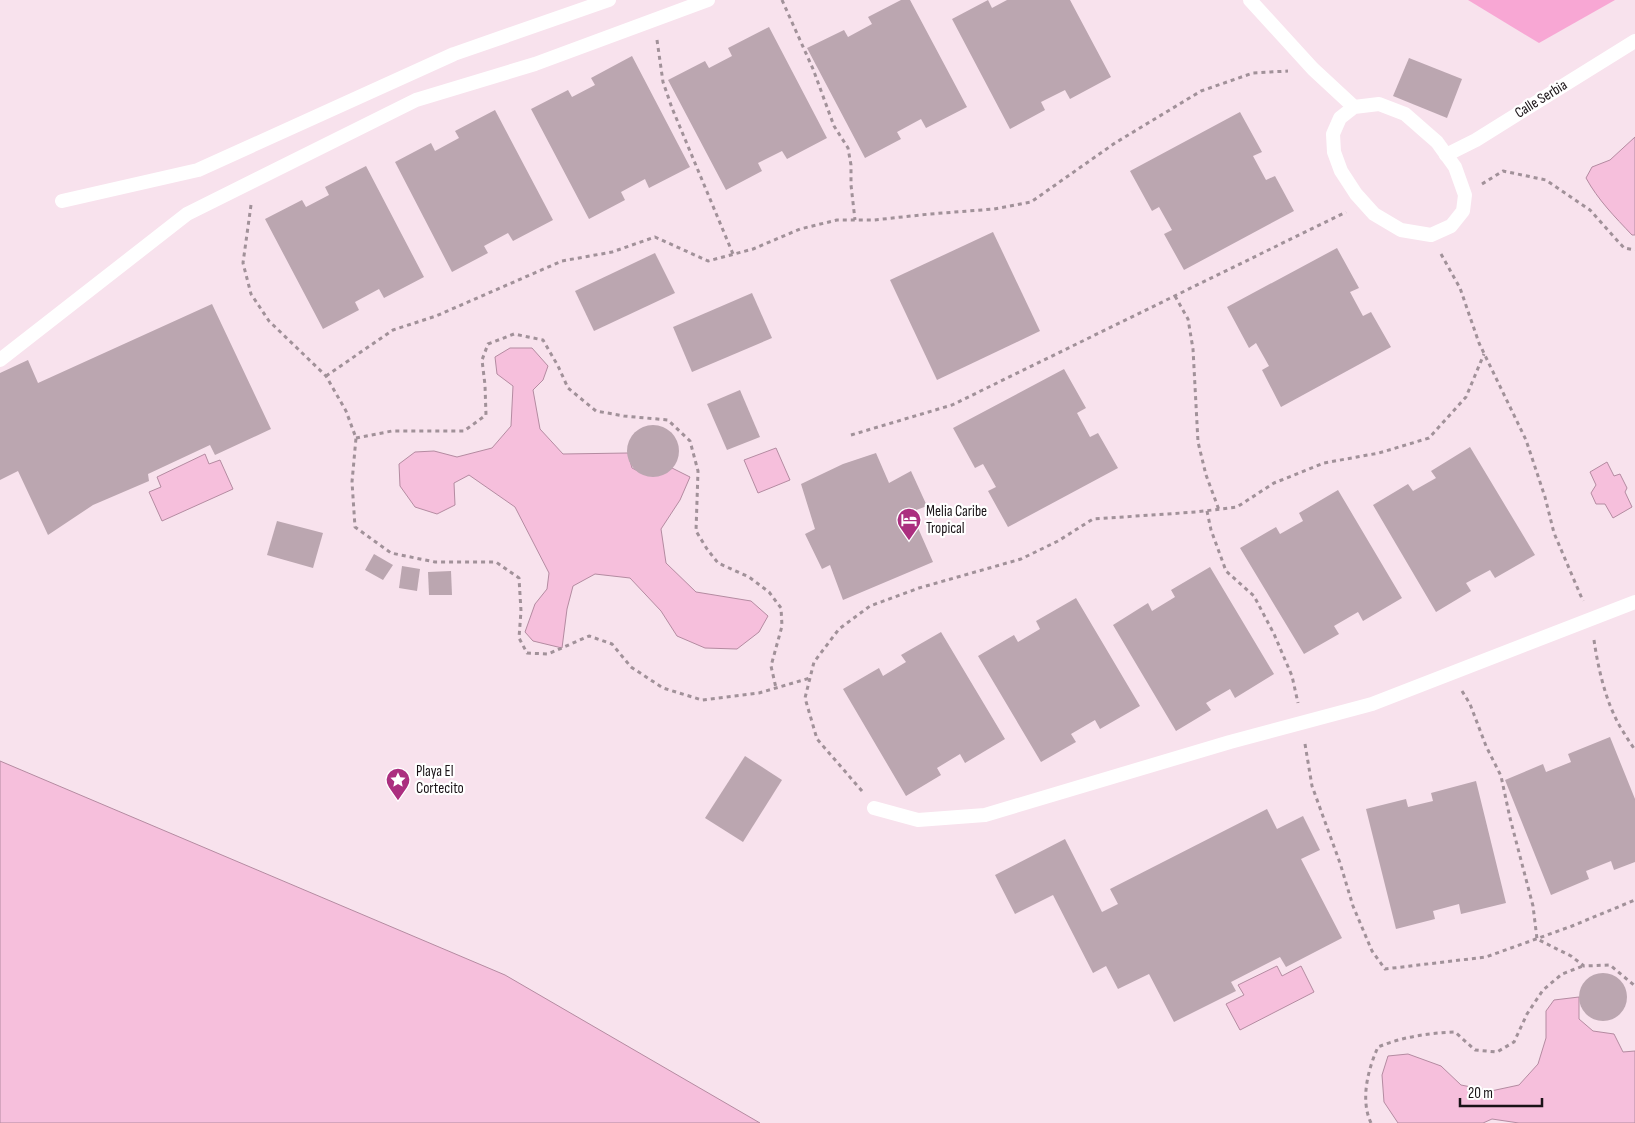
<svg xmlns="http://www.w3.org/2000/svg" width="1635" height="1123" font-family="'Sofia Sans Condensed',sans-serif">
	<rect width="100%" height="100%" fill="#f8e2ed"/>
	<polygon fill="#f8a7d4" points="1468,0 1615,0 1539,43"/>
	<g fill="#f6bfdc" stroke="#b48ba1">
		<path d="M1635 137V235H1632C1615 217 1598 200 1586 178L1592 167 1610 160Z"/>
		<path d="M510 348H532L548 366 543 380 533 390 540 429 563 454 628 453 632 468C649 477 655 477 672 468L690 477 680 500 661 529 666 563 696 592 751 601 768 616 759 632 737 649 705 648 677 636 661 611 630 578 595 574 573 586 567 609 562 648 533 641 525 632 535 604 547 589 549 573 515 507 469 475 454 483 455 505 437 514 415 507 400 486 399 464 415 452 434 451 457 457 492 448 511 426 513 386 497 374 495 357Z"/>
		<polygon points="776,448 790,480 758,493 744,460"/>
		<polygon points="205,454 209,464 220,460 233,489 162,521 149,492 161,487 157,477"/>
		<polygon points="1607,462 1614,476 1620,474 1627,488 1625,492 1632,507 1613,518 1605,504 1596,504 1591,493 1596,485 1590,472"/>
		<polygon points="0,761 505,975 760,1123 0,1123"/>
		<polygon points="1277,966 1282,976 1301,966 1314,992 1240,1030 1226,1004 1244,995 1238,985"/>
		<polygon points="1579,997 1579,1019 1593,1031 1614,1034 1623,1052 1635,1051 1635,1123 1519,1123 1492,1119 1483,1123 1398,1123 1384,1102 1382,1075 1388,1056 1408,1054 1441,1066 1461,1085 1491,1091 1519,1085 1538,1064 1546,1038 1546,1011 1554,1000"/>
	</g>
	<g fill="#bba6b0">
		<polygon points="901,0 910,0 967,107 926,128 921,119 897,132 901,139 865,158 807,48 844,30 848,37 872,24 868,17"/>
		<polygon points="988,0 992,8 1007,0 1070,0 1111,77 1070,99 1065,90 1041,102 1045,110 1010,129 952,19"/>
		<polygon points="769,27 827,138 787,159 782,151 758,163 762,171 726,190 668,80 705,61 709,68 732,56 728,48"/>
		<polygon points="632,56 690,167 649,188 645,179 621,192 625,200 589,219 531,109 568,90 572,97 595,85 591,78"/>
		<polygon points="1409,58 1462,79 1447,118 1393,96"/>
		<polygon points="495,110 553,220 513,241 508,233 484,246 488,253 452,272 395,162 431,143 435,151 459,138 455,131"/>
		<polygon points="1240,112 1262,152 1253,156 1266,180 1275,176 1294,211 1184,270 1164,234 1172,230 1159,207 1152,211 1130,171"/>
		<polygon points="366,166 424,277 384,298 379,289 355,302 359,310 323,329 265,219 302,200 306,207 329,195 325,187"/>
		<polygon points="993,232 1040,331 937,380 890,280"/>
		<polygon points="1337,248 1359,288 1350,292 1363,316 1371,312 1391,347 1281,407 1262,370 1269,366 1256,343 1249,348 1227,307"/>
		<polygon points="655,253 675,293 594,331 575,291"/>
		<polygon points="752,293 772,338 692,372 673,327"/>
		<polygon points="212,304 271,429 215,455 210,445 148,474 149,481 93,505 48,535 18,471 0,480 0,373 28,360 38,383"/>
		<polygon points="1064,369 1086,408 1077,413 1090,437 1098,433 1118,468 1008,527 988,491 996,487 983,464 975,468 953,428"/>
		<polygon points="740,390 760,437 727,450 707,404"/>
		<circle cx="653" cy="451" r="26"/>
		<polygon points="1470,447 1535,555 1495,578 1490,570 1466,583 1471,591 1436,612 1373,505 1408,484 1413,491 1436,478 1431,471"/>
		<polygon points="876,453 889,483 911,471 927,506 911,512 933,562 843,600 830,565 822,569 805,534 815,529 801,484 843,464"/>
		<polygon points="1338,490 1402,598 1363,621 1358,612 1334,626 1339,634 1304,654 1240,548 1276,527 1280,534 1303,521 1299,513"/>
		<polygon points="277,521 323,533 313,568 267,555"/>
		<polygon points="374,554 393,565 383,580 365,570"/>
		<polygon points="402,566 420,569 417,591 399,588"/>
		<polygon points="1210,567 1274,674 1235,698 1230,689 1206,703 1211,710 1176,731 1113,625 1148,603 1152,611 1175,597 1171,590"/>
		<polygon points="451,571 452,595 429,595 428,572"/>
		<polygon points="1076,598 1140,706 1100,729 1095,720 1071,734 1076,742 1041,762 978,656 1014,635 1018,642 1040,629 1036,621"/>
		<polygon points="941,632 1005,739 965,763 960,754 937,768 941,775 906,796 843,689 879,668 883,676 906,662 901,655"/>
		<polygon points="1610,737 1635,799 1635,862 1614,870 1611,861 1586,871 1589,879 1551,895 1505,780 1543,764 1546,772 1571,762 1568,754"/>
		<polygon points="745,756 782,780 743,842 705,818"/>
		<polygon points="1476,781 1506,903 1461,914 1459,904 1433,911 1435,919 1396,929 1366,809 1406,799 1408,807 1433,801 1431,793"/>
		<polygon points="1267,809 1277,829 1303,816 1320,850 1301,859 1342,938 1286,967 1280,957 1231,982 1236,991 1174,1022 1149,974 1118,989 1106,966 1093,973 1053,895 1015,914 995,875 1065,839 1102,912 1118,904 1110,889"/>
		<circle cx="1603" cy="997" r="24"/>
	</g>
	<g fill="none" stroke-linecap="round" stroke-linejoin="round">
		<g stroke="#a19199" stroke-width="3" stroke-dasharray="4 4" stroke-linecap="butt">
			<polyline points="782,0 813,69 834,126 848,148 851,165 851,185 855,220"/>
			<polyline points="657,40 663,82 672,108 733,254"/>
			<polyline points="1482,184 1503,171 1546,180 1590,210 1624,248 1635,250"/>
			<polyline points="251,205 243,263 251,294 269,321 326,376 346,411 356,438 352,482 355,527 391,553 435,562 496,562 519,578 521,611 519,638 527,653 548,654 589,636 612,644 631,667 663,688 702,700 759,693 810,678"/>
			<polyline points="1441,254 1460,288 1479,343 1526,440 1545,497 1554,533 1583,601"/>
			<polyline points="1175,296 1188,319 1193,349 1198,442 1206,475 1219,510"/>
			<polyline points="326,376 393,330 436,316 562,261 612,252 655,237 708,261 753,249 800,229 837,220 874,220 930,214 994,209 1031,202 1115,143 1201,91 1253,73 1288,71"/>
			<polyline points="851,435 952,405 1346,212"/>
			<polyline points="356,438 392,431 464,431 486,415 485,385 482,360 488,344 514,334 543,340 558,366 568,388 596,411 624,416 668,420 690,441 698,471 696,531 707,549 718,563 749,577 769,592 781,608 782,626 771,666 776,688"/>
			<polyline points="1207,511 1211,530 1226,571 1254,596 1274,634 1292,676 1298,703"/>
			<path d="M1594 640C1598 668 1605 698 1618 723 1623 732 1629 741 1635 750"/>
			<polyline points="1462,691 1470,704 1486,746 1501,776 1510,818 1533,906 1537,939 1571,956 1584,966 1610,965 1635,986"/>
			<polyline points="1305,744 1312,786 1340,863 1353,906 1372,951 1385,969 1486,957 1572,926 1635,900"/>
			<polyline points="862,791 817,739 805,698 814,662 839,629 870,606 919,588 1021,559 1058,541 1093,519 1196,512 1237,507 1274,483 1324,463 1379,453 1429,438 1466,397 1484,354"/>
			<path d="M1371 1123C1360 1100 1368 1069 1378 1047 1402 1037 1428 1033 1455 1032L1475 1050 1497 1052 1514 1042 1527 1014 1543 990 1562 974 1583 966"/>
		</g>
		<g stroke="#fff" stroke-width="14">
			<polyline points="1250,0 1313,69 1354,107"/>
			<polygon points="1379,104 1405,114 1437,142 1455,167 1465,195 1463,211 1451,226 1431,235 1401,230 1374,214 1356,194 1341,171 1334,152 1333,134 1340,118 1354,107"/>
			<polyline points="1446,155 1476,140 1635,41"/>
			<polyline points="62,201 198,170 454,54 609,0"/>
			<polyline points="0,360 187,214 416,100 535,64 708,0"/>
			<polyline points="874,808 918,820 985,815 1230,742 1372,704 1635,602"/>
		</g>
	</g>
	<defs>
		<symbol id="hotel-pin" viewBox="-11 -11 22 30"><path d="M0 17L-7.5 6A9.5 9.5 0 1 1 7.5 6Z" fill="#ab2e7f" stroke="#fff"/><path d="M-6-4.5h1.5V1H6V5H4.5V3h-9V5H-6ZM-4 0a1.8 1.8 0 1 1 3.6 0ZM.5 0V-2.5h3Q6-2.5 6 0Z" fill="#fff"/></symbol>
		<symbol id="sight-pin" viewBox="-11 -11 22 30"><path d="M0 17L-7.5 6A9.5 9.5 0 1 1 7.5 6Z" fill="#ab2e7f" stroke="#fff"/><path d="M0-6L1.8-2.2L6-1.7L2.9 1.2L3.7 5.4L0 3.3L-3.7 5.4L-2.9 1.2L-6-1.7L-1.8-2.2Z" fill="#fff"/></symbol>
	</defs>
	<g fill-rule="evenodd">
		<use href="#hotel-pin" x="895" y="506" width="28" height="38"/>
		<use href="#sight-pin" x="384" y="766" width="28" height="38"/>
	</g>
	<g text-anchor="middle" dominant-baseline="central" stroke-width="4.5" stroke-linejoin="round" paint-order="stroke">
		<g font-size="15" fill="#1a1317" stroke="#fff">
			<text transform="translate(1541 99) rotate(-32)">Calle Serbia</text>
		</g>
		<g font-size="15" fill="#1a1317" stroke="#fff" text-anchor="start">
			<text x="926" y="511">Melia Caribe<tspan x="926" dy="17">Tropical</tspan></text>
			<text x="416" y="771">Playa El<tspan x="416" dy="17">Cortecito</tspan></text>
		</g>
	</g>
	<path d="M1460 1098v8h82v-8" fill="none" stroke="#1a1317" stroke-width="2.5"/>
	<text x="1468" y="1098" font-size="15" fill="#1a1317" stroke="#ffffff" stroke-width="4" paint-order="stroke">20 m</text>
</svg>
